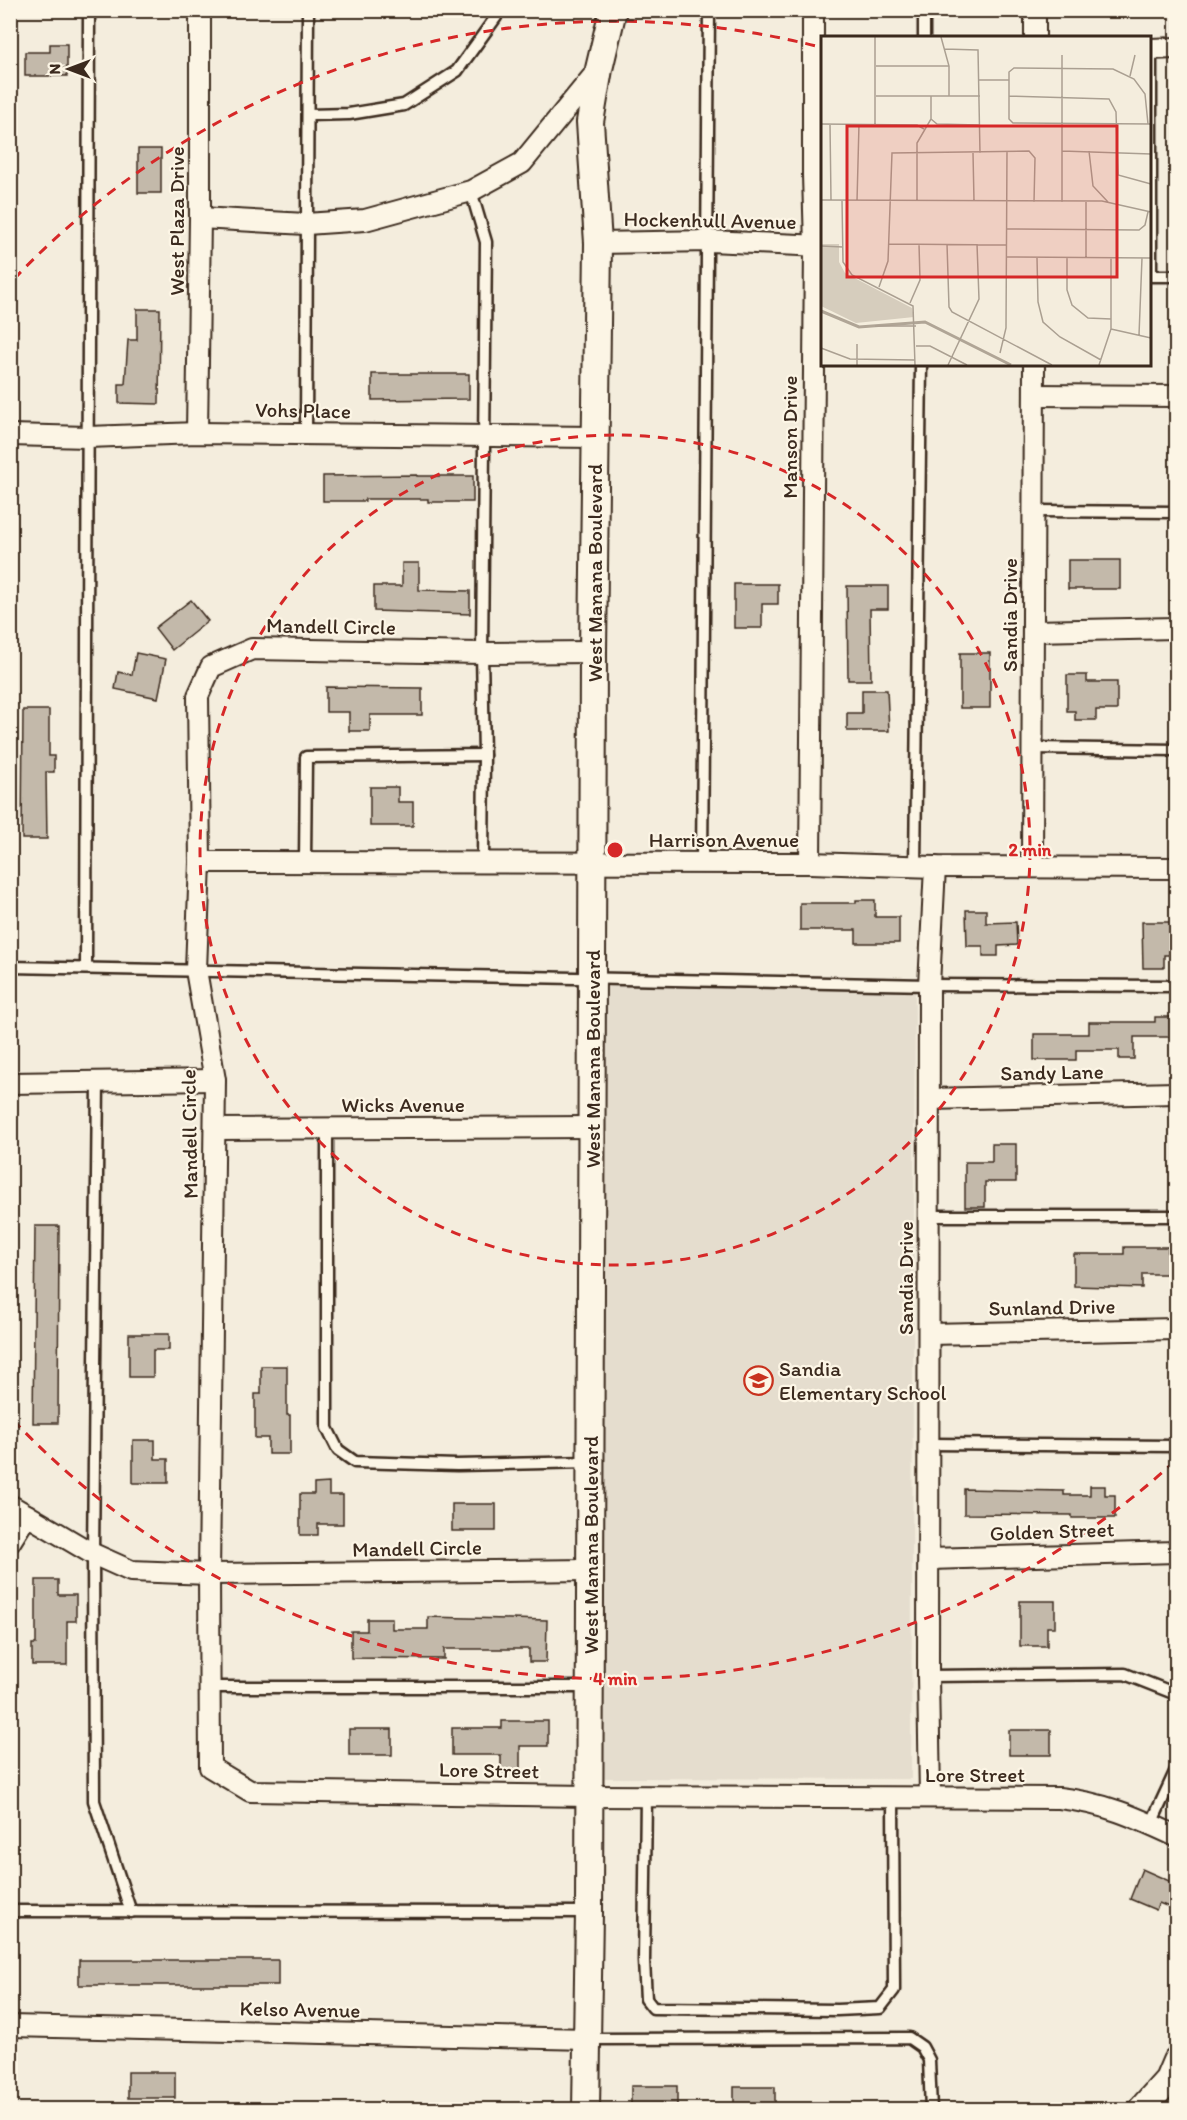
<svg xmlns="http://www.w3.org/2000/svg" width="1187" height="2120" font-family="Itim,sans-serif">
	<rect width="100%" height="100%" fill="#f4eddd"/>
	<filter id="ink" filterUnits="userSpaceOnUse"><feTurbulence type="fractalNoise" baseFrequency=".0167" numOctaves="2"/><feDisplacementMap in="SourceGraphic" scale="12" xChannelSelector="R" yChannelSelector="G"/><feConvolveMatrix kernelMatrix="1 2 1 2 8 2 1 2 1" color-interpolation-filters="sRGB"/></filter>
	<g filter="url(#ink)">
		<polygon fill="#e5ddce" points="605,981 915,983 911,1779 601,1778"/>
		<g fill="#c3b9aa" stroke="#3b2a1e" stroke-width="1.5">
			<polygon points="50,44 67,44 67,76 25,76 25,52 50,52"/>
			<rect x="138" y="149" width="23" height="44"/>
			<polygon points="137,309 160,309 159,404 119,403 119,384 125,384 128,340 137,340"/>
			<polygon points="372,374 469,374 469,399 372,400"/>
			<polygon points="417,475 417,476 473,476 473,502 428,502 428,499 365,499 365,501 323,501 323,476"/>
			<rect x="1068" y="560" width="52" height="29"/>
			<polygon points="402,563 419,563 419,590 470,591 470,614 374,611 374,586 402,586"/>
			<polygon points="734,584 778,584 778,604 762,604 762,628 734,628"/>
			<polygon points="847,586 888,586 888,609 870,609 871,680 848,680"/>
			<polygon points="191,600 208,621 172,650 155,628"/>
			<polygon points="136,653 166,659 158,698 115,689 118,672 132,675"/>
			<rect x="960" y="653" width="30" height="55"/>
			<polygon points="1067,675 1087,675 1087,682 1117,682 1117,710 1096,710 1096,720 1075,720 1075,711 1067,711"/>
			<polygon points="326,687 422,688 422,715 370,715 370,731 349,731 349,712 326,712"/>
			<polygon points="862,690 887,690 889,731 847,731 847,713 862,713"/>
			<polygon points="23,710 49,710 49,756 54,756 54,772 46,772 47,839 22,839"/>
			<polygon points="370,787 398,787 398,802 413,802 413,826 370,826"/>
			<polygon points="856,900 875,900 875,917 899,917 899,943 856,943 856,930 800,930 800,903 856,903"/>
			<polygon points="966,910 986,910 986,923 1016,922 1017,945 998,946 998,956 983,956 983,946 967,946"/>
			<polygon points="1142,922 1176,922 1176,955 1164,955 1164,968 1143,968"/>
			<polygon points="1155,1017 1176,1017 1176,1037 1134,1037 1134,1059 1119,1059 1119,1050 1076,1050 1076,1060 1034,1060 1034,1034 1089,1034 1089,1022 1155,1022"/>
			<polygon points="992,1144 1016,1144 1016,1182 985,1182 985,1207 965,1207 965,1162 992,1162"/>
			<polygon points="35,1226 59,1226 58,1423 33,1423"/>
			<polygon points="1124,1247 1168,1247 1168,1274 1142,1274 1142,1288 1074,1286 1074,1254 1124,1254"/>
			<polygon points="129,1334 169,1334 169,1350 153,1350 153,1377 129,1377"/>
			<polygon points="261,1366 287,1366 287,1415 290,1415 290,1454 268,1454 268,1438 255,1438 255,1394 261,1394"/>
			<polygon points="133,1440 155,1440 155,1459 168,1459 168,1483 133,1483"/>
			<polygon points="329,1483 329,1495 343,1495 343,1524 318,1524 318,1535 300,1535 300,1494 314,1494 314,1484"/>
			<polygon points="1090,1486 1105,1486 1105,1495 1115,1495 1115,1518 1072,1518 1072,1515 964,1514 964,1489 1064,1491 1064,1495 1090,1495"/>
			<rect x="452" y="1504" width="44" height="27"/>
			<polygon points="36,1580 58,1580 58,1595 76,1595 76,1621 67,1621 67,1665 32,1665 32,1644 36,1644"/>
			<polygon points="1020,1601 1055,1601 1055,1627 1047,1627 1047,1646 1020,1646"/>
			<polygon points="428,1617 547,1620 546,1662 529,1662 529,1649 444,1649 444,1659 351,1658 351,1631 367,1631 367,1619 392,1619 392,1629 428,1629"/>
			<polygon points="502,1721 548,1721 548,1746 520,1746 520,1772 501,1772 501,1755 452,1755 452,1728 502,1728"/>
			<rect x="349" y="1729" width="43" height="26"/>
			<rect x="1009" y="1730" width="42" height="25"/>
			<polygon points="1142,1869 1176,1884 1176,1910 1159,1903 1156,1910 1130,1899"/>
			<rect x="79" y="1960" width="199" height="25"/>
			<rect x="128" y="2072" width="47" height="26"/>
			<rect x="631" y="2086" width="46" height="23"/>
			<rect x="734" y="2087" width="41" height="22"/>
		</g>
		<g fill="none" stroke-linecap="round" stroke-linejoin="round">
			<defs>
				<g id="service">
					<polyline points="924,38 924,10"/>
					<polyline points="1151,49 1151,276 1176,276"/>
					<polyline points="308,115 349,114 404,105 457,71 496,17 497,10"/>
					<polyline points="471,191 486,242 482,653 484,755 483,862"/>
					<polyline points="306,435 308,10"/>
					<polyline points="1033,511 1176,512"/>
					<polyline points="1032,748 1176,750"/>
					<polyline points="305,862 306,757 484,755"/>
					<polyline points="702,863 709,10"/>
					<polyline points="915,866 921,364"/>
					<polyline points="10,967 929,985 1176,986"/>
					<polyline points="86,968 89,10"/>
					<polyline points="98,1082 93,1554 94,1801 131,1912"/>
					<polyline points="327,1129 327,1428 338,1450 355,1462 457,1465 590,1462"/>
					<polyline points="929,1216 1176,1216"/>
					<polyline points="929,1444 1176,1446"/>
					<polyline points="928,1676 1125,1674 1176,1694"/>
					<polyline points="210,1687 589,1687"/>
					<polyline points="646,1796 644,1961 646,1999 653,2008 837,2010 880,2008 894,1990 893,1798"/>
					<polyline points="1151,1824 1176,1770"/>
					<polyline points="10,1911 589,1912"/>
					<polyline points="588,2039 909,2038 922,2047 929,2060 931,2110"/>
				</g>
				<g id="minor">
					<polyline points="1035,38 1035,10"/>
					<polyline points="1150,49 1176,48"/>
					<polyline points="200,218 306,224 365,220 471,191 522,163 598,70"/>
					<polyline points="598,243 709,241 822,246"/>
					<polyline points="1034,395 1176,396"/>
					<polyline points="197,433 200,218 200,10"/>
					<polyline points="10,435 88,437 197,433 595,437"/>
					<polyline points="1033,631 1176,628"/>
					<path d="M593 652 482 653 252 649 211 667 198 696 200 862 196 970 215 1080 209 1574 210 1767 250 1791 589 1796 1059 1798C1105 1803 1135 1817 1176 1836"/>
					<polyline points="200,862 810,863 935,867 1176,868"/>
					<polyline points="810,863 815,246 813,175 813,10"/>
					<polyline points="1032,866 1034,364"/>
					<polyline points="10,1083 215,1080"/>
					<polyline points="929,1099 1176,1093"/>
					<polyline points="215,1129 592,1127"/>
					<polyline points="929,1334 1176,1329"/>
					<polyline points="10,1505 93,1554 131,1571 209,1574 590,1570"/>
					<polyline points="10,1542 27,1515"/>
					<polyline points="929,1559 1176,1552"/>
					<polyline points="930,1797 928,1676 929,985 935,867"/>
					<polyline points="10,2026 588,2039"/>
				</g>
				<g id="tertiary">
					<polyline points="586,2110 589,1912 593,652 598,243 590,122 599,69 613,10"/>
					<polyline points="1141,2110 1168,2080 1176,2061"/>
				</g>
			</defs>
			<use href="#service" stroke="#3b2a1e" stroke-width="15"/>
			<use href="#minor" stroke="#3b2a1e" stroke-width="24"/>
			<use href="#tertiary" stroke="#3b2a1e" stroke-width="30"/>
			<use href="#service" stroke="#fcf5e5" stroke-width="10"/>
			<use href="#minor" stroke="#fcf5e5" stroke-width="20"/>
			<use href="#tertiary" stroke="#fcf5e5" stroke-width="26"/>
		</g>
	</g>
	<g fill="none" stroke="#d62828" stroke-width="3" stroke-dasharray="10 8">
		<circle cx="615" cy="850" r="415"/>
		<path d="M1175 1461A829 829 0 0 1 14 1421M14 279A829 829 0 0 1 816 46"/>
	</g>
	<defs>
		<symbol id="school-ring" viewBox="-11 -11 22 22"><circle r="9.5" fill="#fcf5e5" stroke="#c8321e" stroke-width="1.5"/><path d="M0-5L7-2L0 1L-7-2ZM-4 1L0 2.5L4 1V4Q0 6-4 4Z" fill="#c8321e"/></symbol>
	</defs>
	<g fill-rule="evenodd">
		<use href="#school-ring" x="742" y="1364" width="33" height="33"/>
	</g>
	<g text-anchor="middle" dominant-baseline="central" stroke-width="4.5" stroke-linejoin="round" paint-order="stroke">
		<g font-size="21" fill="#3b2a1e" stroke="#fcf5e5">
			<text transform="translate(710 220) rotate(1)">Hockenhull Avenue</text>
			<text transform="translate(176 221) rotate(-90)">West Plaza Drive</text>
			<text transform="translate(303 410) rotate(1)">Vohs Place</text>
			<text transform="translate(789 437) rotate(-90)">Manson Drive</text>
			<text transform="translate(594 573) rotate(-90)">West Manana Boulevard</text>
			<text transform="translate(1009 615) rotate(-90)">Sandia Drive</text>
			<text transform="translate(331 626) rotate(1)">Mandell Circle</text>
			<text x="724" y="839">Harrison Avenue</text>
			<text transform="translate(592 1059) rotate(-90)">West Manana Boulevard</text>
			<text transform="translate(1052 1072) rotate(-1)">Sandy Lane</text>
			<text x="403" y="1104">Wicks Avenue</text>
			<text transform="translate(189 1134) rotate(-91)">Mandell Circle</text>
			<text transform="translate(905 1278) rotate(-90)">Sandia Drive</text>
			<text transform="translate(1052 1307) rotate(-1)">Sunland Drive</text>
			<text transform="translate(1052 1531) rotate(-2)">Golden Street</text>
			<text transform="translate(590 1545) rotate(-90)">West Manana Boulevard</text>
			<text transform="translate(417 1548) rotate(-1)">Mandell Circle</text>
			<text transform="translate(489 1770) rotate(1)">Lore Street</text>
			<text x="975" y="1774">Lore Street</text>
			<text transform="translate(300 2009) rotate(1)">Kelso Avenue</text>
		</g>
		<g font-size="21" fill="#3b2a1e" stroke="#fcf5e5" text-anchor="start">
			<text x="779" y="1368">Sandia<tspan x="779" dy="24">Elementary School</tspan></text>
		</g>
	</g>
	<g transform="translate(821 36)">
		<rect width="330" height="330" fill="#f4eddd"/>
		<path d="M0 208H18V226L24 237 91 272 93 281 35 287 0 270Z" fill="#d6cdbd"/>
		<path fill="none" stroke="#b0a596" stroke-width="3" d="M0 275 38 291 104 286 190 329"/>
		<path fill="none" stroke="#aa9f91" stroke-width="1.5" d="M54 1V88M120 1 128 30V60M123 13 157 14 159 117M55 30H128M309 40 314 19M158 44H188M55 60H159M188 60 288 63 295 76 297 139 330 148M110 83 116 88 158 89M0 88 96 89 103 93M9 88 10 164M327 88 324 58 313 43 292 33 193 32 188 36V83L192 87 330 88M241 115 330 118M268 115 272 150 287 166M152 117 153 165M0 164 281 165 330 176M21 164 22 226 31 239 92 270 94 329M36 165 38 88M96 165V107L110 83V60M241 166V19M186 193 318 194 324 189 327 176M67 208 186 209M126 208 128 271 131 276 231 329M0 210 22 211M186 221 330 222M216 222 217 266 222 286 239 301 280 324M246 222V254L251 269 267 282 290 283M265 222V166M58 251 67 225 71 117 208 115 214 122 213 166M89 267 99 244 98 208M54 290H95M290 293 330 302M318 299 321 222M36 308V329M95 310H109L146 329M0 312 29 323 94 324M179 317 185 292 186 115M127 329 158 263 156 208M278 329 290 293V222"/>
		<path fill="#d62828" fill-opacity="0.15" stroke="#d62828" stroke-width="3" d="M26 90H296V241H26Z"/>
		<rect width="330" height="330" fill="none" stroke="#3b2a1e" stroke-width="3"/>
	</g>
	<circle cx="615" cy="850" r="9" fill="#d62828" stroke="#fcf5e5" stroke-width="3"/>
	<g font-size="18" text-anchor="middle" font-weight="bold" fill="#d62828" stroke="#fcf5e5" stroke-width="4.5" stroke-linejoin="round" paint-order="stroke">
		<text x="1030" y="856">2 min</text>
		<text x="615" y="1685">4 min</text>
	</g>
	<rect width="1187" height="2120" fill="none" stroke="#fcf5e5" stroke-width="36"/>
	<rect x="18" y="18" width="1151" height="2084" fill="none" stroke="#3b2a1e" stroke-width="2" filter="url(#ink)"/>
	<g transform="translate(69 69) rotate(270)" stroke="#fcf5e5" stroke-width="4.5" paint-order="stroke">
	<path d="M0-4.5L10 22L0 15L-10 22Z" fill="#3b2a1e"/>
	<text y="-9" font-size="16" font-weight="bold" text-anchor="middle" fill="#3b2a1e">N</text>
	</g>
</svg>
